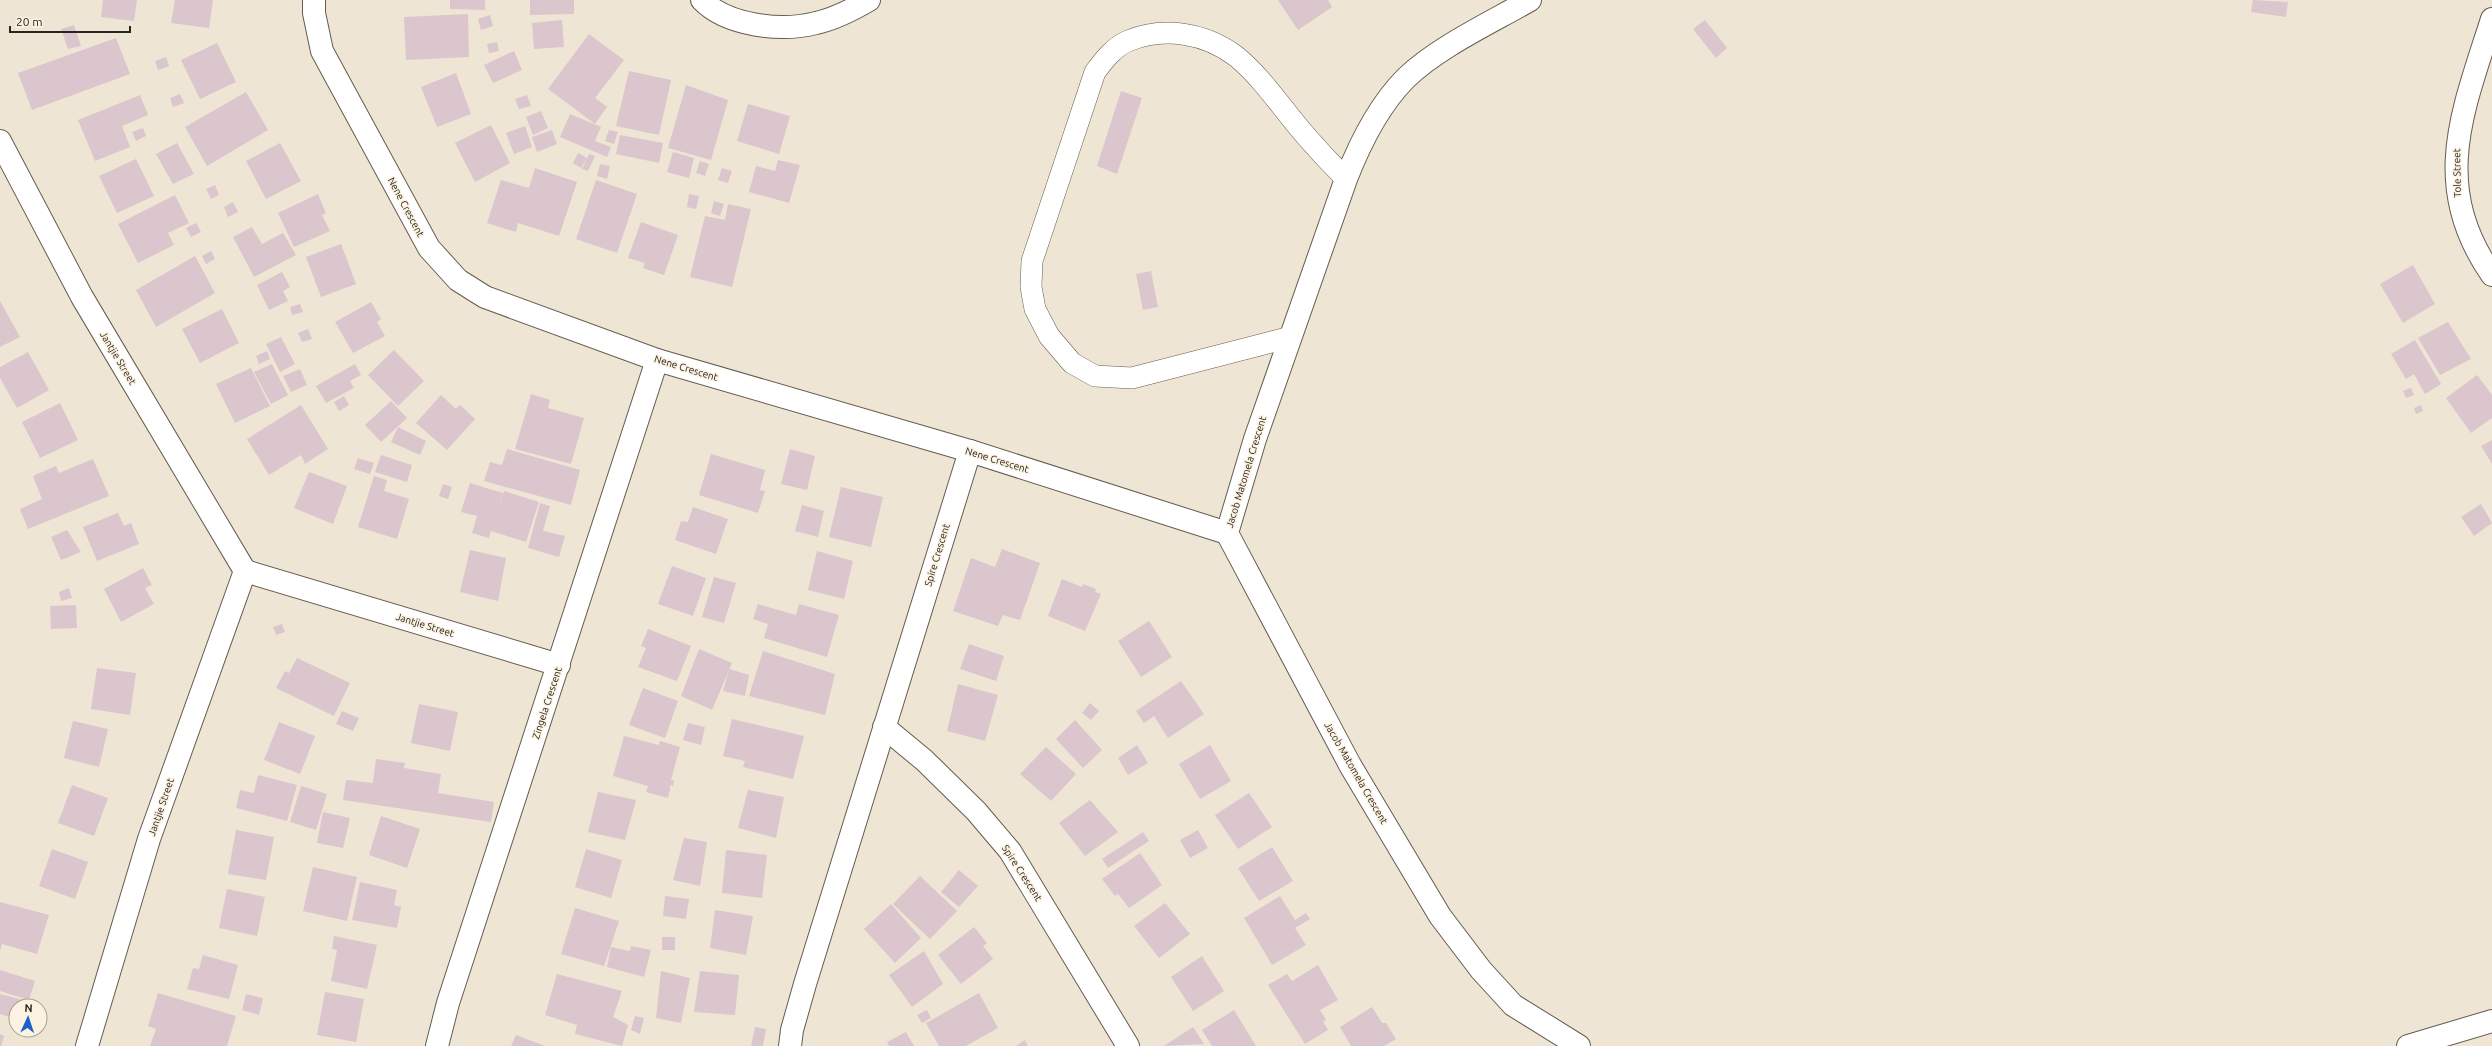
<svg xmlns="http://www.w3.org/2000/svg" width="2492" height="1046" font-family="Ubuntu,sans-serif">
	<rect width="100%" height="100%" fill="#efe5d4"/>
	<g fill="#dbc6cd">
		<polygon points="103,0 137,0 134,21 101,17"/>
		<polygon points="175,0 213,0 209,28 171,23"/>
		<polygon points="450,0 485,0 485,10 450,9"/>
		<polygon points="530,0 574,0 574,14 530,15"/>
		<polygon points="1278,0 1328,0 1332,7 1298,30"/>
		<polygon points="2253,0 2288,2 2286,17 2251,12"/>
		<polygon points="468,14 469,57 406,60 404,17"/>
		<polygon points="490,15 493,26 481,30 478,19"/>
		<polygon points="562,20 564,47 534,49 532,23"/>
		<polygon points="1705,20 1727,48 1716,58 1693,29"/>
		<polygon points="74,25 81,46 68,49 61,29"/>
		<polygon points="589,34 624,60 595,98 607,107 595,124 548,89"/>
		<polygon points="116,38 130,74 32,110 18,73"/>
		<polygon points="497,42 499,51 489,53 487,44"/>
		<polygon points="217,43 236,82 200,99 181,60"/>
		<polygon points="514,51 522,70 493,83 484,65"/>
		<polygon points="166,57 169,66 158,70 155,61"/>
		<polygon points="629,71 671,80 659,135 616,126"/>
		<polygon points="456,73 471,114 437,127 421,87"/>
		<polygon points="686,85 728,100 711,160 668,148"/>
		<polygon points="1121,91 1142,98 1117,174 1097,166"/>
		<polygon points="246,92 268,130 207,166 185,127"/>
		<polygon points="180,94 184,103 173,107 170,98"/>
		<polygon points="140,95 148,115 122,126 130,147 95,161 78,120"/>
		<polygon points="527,95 531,106 519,109 515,99"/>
		<polygon points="748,104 790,116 779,154 737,141"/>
		<polygon points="541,111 548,128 533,135 526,117"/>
		<polygon points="570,114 601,127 595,141 611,147 607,157 560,137"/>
		<polygon points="491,125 510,163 475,182 455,143"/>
		<polygon points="525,126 532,147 514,154 506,133"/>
		<polygon points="143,128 146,136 136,141 132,132"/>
		<polygon points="552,130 557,144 537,152 532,137"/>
		<polygon points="609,130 618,132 614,144 605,141"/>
		<polygon points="620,135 663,143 659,163 616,154"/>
		<polygon points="177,143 194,174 173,184 156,154"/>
		<polygon points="280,143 301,181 266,199 246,161"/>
		<polygon points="673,152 694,158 689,178 667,172"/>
		<polygon points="578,153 587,158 581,168 573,163"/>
		<polygon points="589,154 595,156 588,171 582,169"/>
		<polygon points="136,159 154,196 117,213 99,176"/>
		<polygon points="778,160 800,165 789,203 749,192 756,166 775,171"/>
		<polygon points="700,161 709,164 705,176 696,173"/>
		<polygon points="600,164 610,166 607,179 597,176"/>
		<polygon points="535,168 577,182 559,236 518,223 516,232 487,223 501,180 529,188"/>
		<polygon points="722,168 732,171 728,183 718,180"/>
		<polygon points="596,180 637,194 617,253 576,239"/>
		<polygon points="215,185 219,195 211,199 206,189"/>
		<polygon points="318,194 326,213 322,215 330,231 294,247 278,213"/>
		<polygon points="689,194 699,196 696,209 687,207"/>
		<polygon points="175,195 189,223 168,233 174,245 138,263 118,224"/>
		<polygon points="714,201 724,204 720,216 711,213"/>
		<polygon points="233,202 238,212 228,217 224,207"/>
		<polygon points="728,204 751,209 732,287 690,277 705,216 725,220"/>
		<polygon points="641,222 678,235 664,275 643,268 645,263 628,258"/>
		<polygon points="196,223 201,232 191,237 186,228"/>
		<polygon points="252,227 262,244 283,233 296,255 254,277 233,237"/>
		<polygon points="341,244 356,284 321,297 306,257"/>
		<polygon points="211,251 215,259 206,264 202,256"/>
		<polygon points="195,256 215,293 156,327 136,290"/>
		<polygon points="2413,265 2435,304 2403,323 2380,284"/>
		<polygon points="1151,271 1158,307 1143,310 1136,274"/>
		<polygon points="282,272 290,287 283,291 288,301 269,310 257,285"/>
		<polygon points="0,301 20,337 0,347"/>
		<polygon points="371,302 381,319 377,322 385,336 353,353 335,322"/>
		<polygon points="300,304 303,312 292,315 290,307"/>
		<polygon points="222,309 239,343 200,363 182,329"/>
		<polygon points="2448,322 2471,359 2440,375 2418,338"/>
		<polygon points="308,329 312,339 302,342 298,333"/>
		<polygon points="281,337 295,364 280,372 266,344"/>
		<polygon points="2415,340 2441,384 2425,394 2414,374 2406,379 2391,354"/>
		<polygon points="394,350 424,381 398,406 368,375"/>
		<polygon points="267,351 270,359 259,364 256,356"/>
		<polygon points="28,352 49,390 17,408 0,378 0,367"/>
		<polygon points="272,364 288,395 271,404 254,372"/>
		<polygon points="355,364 361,375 350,381 354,388 326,403 316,386"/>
		<polygon points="251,368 270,406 235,423 216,384"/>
		<polygon points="300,369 307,385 291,392 283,376"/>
		<polygon points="2477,375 2492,395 2492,418 2471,433 2446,398"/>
		<polygon points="2411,388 2414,395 2406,398 2403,391"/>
		<polygon points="531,394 550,400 548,408 584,418 571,464 515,449"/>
		<polygon points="441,395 456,409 460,405 475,419 447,450 416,423"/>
		<polygon points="344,396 349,405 339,411 334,402"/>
		<polygon points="391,401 407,418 381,442 365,425"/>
		<polygon points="60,403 78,440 40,458 22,422"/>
		<polygon points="301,405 328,449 305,464 301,455 269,475 247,439"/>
		<polygon points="2421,405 2423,411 2416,414 2414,408"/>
		<polygon points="398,427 426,441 420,455 391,442"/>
		<polygon points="2492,440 2492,464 2481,446"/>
		<polygon points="507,449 580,470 571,505 484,481 490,462 502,465"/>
		<polygon points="790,449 815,456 807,490 781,484"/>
		<polygon points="711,454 765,470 760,490 765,491 758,513 699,495"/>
		<polygon points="381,455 412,465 407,482 375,472"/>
		<polygon points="358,458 374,463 370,474 354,469"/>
		<polygon points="93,459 109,496 28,529 20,509 42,499 33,476 56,466 59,473"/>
		<polygon points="309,472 347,486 333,524 294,508"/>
		<polygon points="374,476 387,480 384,491 409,499 397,539 358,527"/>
		<polygon points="470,483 503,493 496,517 504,491 539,502 526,542 491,531 489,538 472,533 477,516 461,512"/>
		<polygon points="443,484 452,487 448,499 439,496"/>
		<polygon points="841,487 883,497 871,547 829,537"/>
		<polygon points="540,503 550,506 543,531 565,536 559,557 528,548"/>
		<polygon points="2481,504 2492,523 2474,536 2461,517"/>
		<polygon points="802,505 824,511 818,537 795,531"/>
		<polygon points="693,507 728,519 716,554 675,540 681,521 688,522"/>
		<polygon points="118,513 124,526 131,523 139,544 97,561 83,527"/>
		<polygon points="67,530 81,552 61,560 51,537"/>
		<polygon points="1002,549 1040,563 1020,620 1003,615 998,626 953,611 971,558 995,567"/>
		<polygon points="470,550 506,558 498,601 460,592"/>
		<polygon points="817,551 853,561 844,599 808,590"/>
		<polygon points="672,566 706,578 693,616 658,604"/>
		<polygon points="143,568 152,585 145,588 154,604 121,622 104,589"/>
		<polygon points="714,577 736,583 724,623 702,617"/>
		<polygon points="1062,579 1082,587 1083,584 1096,589 1095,592 1101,594 1085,631 1048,616"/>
		<polygon points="69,588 72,598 61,601 59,592"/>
		<polygon points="758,604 796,615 799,604 839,615 827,657 764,638 768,624 753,619"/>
		<polygon points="76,605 77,628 51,629 50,606"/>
		<polygon points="1149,621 1172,657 1141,677 1118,641"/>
		<polygon points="282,624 285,632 276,635 273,627"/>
		<polygon points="648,629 691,646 677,681 638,667 646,648 641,646"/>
		<polygon points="969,644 1004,656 996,681 960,669"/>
		<polygon points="699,649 732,663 712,710 681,696"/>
		<polygon points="763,651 835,674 825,715 749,696"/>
		<polygon points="297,658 350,683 334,716 276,688 285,671 289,673"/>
		<polygon points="97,668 136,673 130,715 91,709"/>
		<polygon points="729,669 749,675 745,696 723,691"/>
		<polygon points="1181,681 1204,714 1168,738 1154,716 1144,723 1136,711"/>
		<polygon points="958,684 998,695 985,741 947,731"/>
		<polygon points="643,688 678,701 665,738 629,725"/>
		<polygon points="1090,703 1099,711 1091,720 1082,713"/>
		<polygon points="419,704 458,712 450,751 411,743"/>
		<polygon points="342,711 359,718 353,731 336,724"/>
		<polygon points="732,719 804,736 793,779 743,767 745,761 723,756"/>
		<polygon points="1075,720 1102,750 1083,768 1056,739"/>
		<polygon points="73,721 108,729 99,767 64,758"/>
		<polygon points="279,722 315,736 300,774 264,760"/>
		<polygon points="688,723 705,727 701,745 683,740"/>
		<polygon points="624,736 659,745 660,741 680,747 671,780 674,781 673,786 670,785 670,792 667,793 669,793 668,798 646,792 648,786 613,776"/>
		<polygon points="1137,745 1148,763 1128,775 1118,758"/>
		<polygon points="1210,745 1231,781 1200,799 1179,764"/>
		<polygon points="1046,747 1076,774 1051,801 1020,774"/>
		<polygon points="376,759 405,763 404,768 441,774 438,793 494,802 491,822 343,800 346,780 373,783"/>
		<polygon points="258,775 297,785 287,821 236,808 240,790 254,793"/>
		<polygon points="72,785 108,798 94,836 58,823"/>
		<polygon points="301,786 327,794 316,830 290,822"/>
		<polygon points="748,790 784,797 776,838 738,828"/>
		<polygon points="598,792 636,800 625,840 588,832"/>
		<polygon points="1249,793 1272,827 1238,849 1215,815"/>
		<polygon points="1090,800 1118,832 1085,856 1059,823"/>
		<polygon points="323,812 350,818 343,848 317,843"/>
		<polygon points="381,816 420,829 407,868 369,855"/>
		<polygon points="236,830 274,837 266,880 228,874"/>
		<polygon points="1198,830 1208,848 1190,858 1180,840"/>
		<polygon points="1143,832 1149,841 1108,868 1102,859"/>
		<polygon points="684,838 707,842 700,886 673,880"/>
		<polygon points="1272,847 1293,881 1259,901 1238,868"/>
		<polygon points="52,849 88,862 75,899 39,886"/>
		<polygon points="586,849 622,860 611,898 575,887"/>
		<polygon points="726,850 767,855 762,898 722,893"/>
		<polygon points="1140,853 1162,885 1129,908 1118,894 1115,896 1102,879"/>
		<polygon points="313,867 357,877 347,921 303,911"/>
		<polygon points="959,870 978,886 959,907 941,892"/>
		<polygon points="920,876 957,911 930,939 893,904"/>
		<polygon points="360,882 397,890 394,905 401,907 397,928 352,920"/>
		<polygon points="227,889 265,897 257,936 219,928"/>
		<polygon points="665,896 689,899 686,919 663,916"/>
		<polygon points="1280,896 1295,920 1306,913 1310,919 1295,928 1306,945 1272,965 1244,918"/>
		<polygon points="0,902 49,915 37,954 2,944 0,951"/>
		<polygon points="1165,903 1190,934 1159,958 1134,926"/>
		<polygon points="891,904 921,938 895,963 864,929"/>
		<polygon points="575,908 619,921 604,966 561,954"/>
		<polygon points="715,910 753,916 746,955 710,948"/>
		<polygon points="974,927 987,943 983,946 993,959 961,984 938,955"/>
		<polygon points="334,936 377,945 367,989 331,981 337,950 332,949"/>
		<rect x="662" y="937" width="13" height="13"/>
		<polygon points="631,946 651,950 644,977 607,967 611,947 630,951"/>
		<polygon points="924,951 943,984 912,1007 889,975"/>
		<polygon points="203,955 238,965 229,999 187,989 193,968 199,969"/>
		<polygon points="1202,956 1224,991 1193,1011 1171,977"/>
		<polygon points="1318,965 1338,1000 1320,1010 1326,1020 1323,1021 1328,1030 1305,1044 1268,985 1287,974 1292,981"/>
		<polygon points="0,970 35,981 29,1000 0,991"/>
		<polygon points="661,971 690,978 681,1023 656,1018"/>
		<polygon points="700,971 739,975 735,1015 694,1012"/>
		<polygon points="557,974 622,991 613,1017 628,1025 622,1046 575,1034 577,1025 545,1015"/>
		<polygon points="325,992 364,999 356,1042 317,1035"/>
		<polygon points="158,993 236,1016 227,1046 150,1046 156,1029 148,1026"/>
		<polygon points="979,993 998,1028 966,1046 939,1046 926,1023"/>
		<polygon points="0,994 23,1000 21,1006 16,1006 16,1019 0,1014"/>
		<polygon points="246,994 263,998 259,1015 242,1010"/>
		<polygon points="1372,1007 1382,1023 1386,1023 1396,1039 1384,1046 1351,1046 1340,1027"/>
		<polygon points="927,1010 931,1018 922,1023 917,1015"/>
		<polygon points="1234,1010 1256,1046 1212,1046 1202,1030"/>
		<polygon points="635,1016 644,1018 640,1034 631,1030"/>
		<polygon points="755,1027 766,1029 763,1046 751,1046"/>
		<polygon points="1193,1027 1204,1044 1164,1046"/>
		<polygon points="906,1032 914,1046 889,1046 887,1042"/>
		<polygon points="0,1034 4,1036 1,1046 0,1046"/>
		<polygon points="516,1035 545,1046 511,1046"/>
		<polygon points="1025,1040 1028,1046 1016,1046"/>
	</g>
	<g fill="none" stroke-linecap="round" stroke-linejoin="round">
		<defs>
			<path id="lane" d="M1291 337 1132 378 1095 376 1072 363 1049 336 1035 309 1031 287 1032 261 1095 72C1104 60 1114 47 1128 41 1164 26 1206 33 1237 57 1267 82 1288 118 1315 146 1325 158 1336 168 1346 179"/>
			<g id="street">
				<polyline points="314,0 314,13 322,51 429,248 458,280 485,297 657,360 970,451 1227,533"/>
				<path d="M702 0C727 26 782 32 816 23 835 19 852 10 869 0"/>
				<path d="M1530 0C1492 22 1438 47 1406 78 1378 106 1360 143 1346 179L1255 439 1227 533 1350 765 1440 916 1481 970 1513 1005 1579 1046"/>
				<path d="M2492 19C2462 113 2430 186 2492 275"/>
				<polyline points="0,141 82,297 245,571 149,839 87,1046"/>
				<polyline points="245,571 559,665"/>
				<polyline points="884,727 924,760 976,811 1010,851 1128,1046"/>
				<polyline points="437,1046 448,1003 657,360"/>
				<polyline points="790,1046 792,1030 805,984 970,451"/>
				<polyline points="2408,1046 2492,1021"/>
			</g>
		</defs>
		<use href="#lane" stroke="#655c4e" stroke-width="22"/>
		<use href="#street" stroke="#655c4e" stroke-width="24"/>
		<use href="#lane" stroke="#fff" stroke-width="21"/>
		<use href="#street" stroke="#fff" stroke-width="22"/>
	</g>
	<g text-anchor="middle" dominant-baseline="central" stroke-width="3" stroke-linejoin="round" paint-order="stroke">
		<g font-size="10" fill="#28251f" stroke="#fcf2e1">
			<text transform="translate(2457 173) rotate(-91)">Tole Street</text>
			<text transform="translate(406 207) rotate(62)">Nene Crescent</text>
			<text transform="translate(118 358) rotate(59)">Jantjie Street</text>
			<text transform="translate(686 368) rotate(17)">Nene Crescent</text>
			<text transform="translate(997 460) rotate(17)">Nene Crescent</text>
			<text transform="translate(1246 472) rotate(-73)">Jacob Matomela Crescent</text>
			<text transform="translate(937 555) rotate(-73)">Spire Crescent</text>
			<text transform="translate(425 625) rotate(17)">Jantjie Street</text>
			<text transform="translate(547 703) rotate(-72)">Zingela Crescent</text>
			<text transform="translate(1356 773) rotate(60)">Jacob Matomela Crescent</text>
			<text transform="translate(161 807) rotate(-71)">Jantjie Street</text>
			<text transform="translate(1022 873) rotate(57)">Spire Crescent</text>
		</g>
	</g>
	<g transform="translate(28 1018) rotate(3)"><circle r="19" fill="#fcf2e1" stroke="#a7a093"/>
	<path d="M0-3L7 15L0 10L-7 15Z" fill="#1e60cb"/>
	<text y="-6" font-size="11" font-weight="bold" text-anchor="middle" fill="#28251f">N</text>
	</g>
	<path d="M10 26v6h120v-6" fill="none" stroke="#28251f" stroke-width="2"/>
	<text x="16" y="26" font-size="12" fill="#28251f" stroke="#fcf2e1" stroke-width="3" paint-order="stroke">20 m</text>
</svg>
